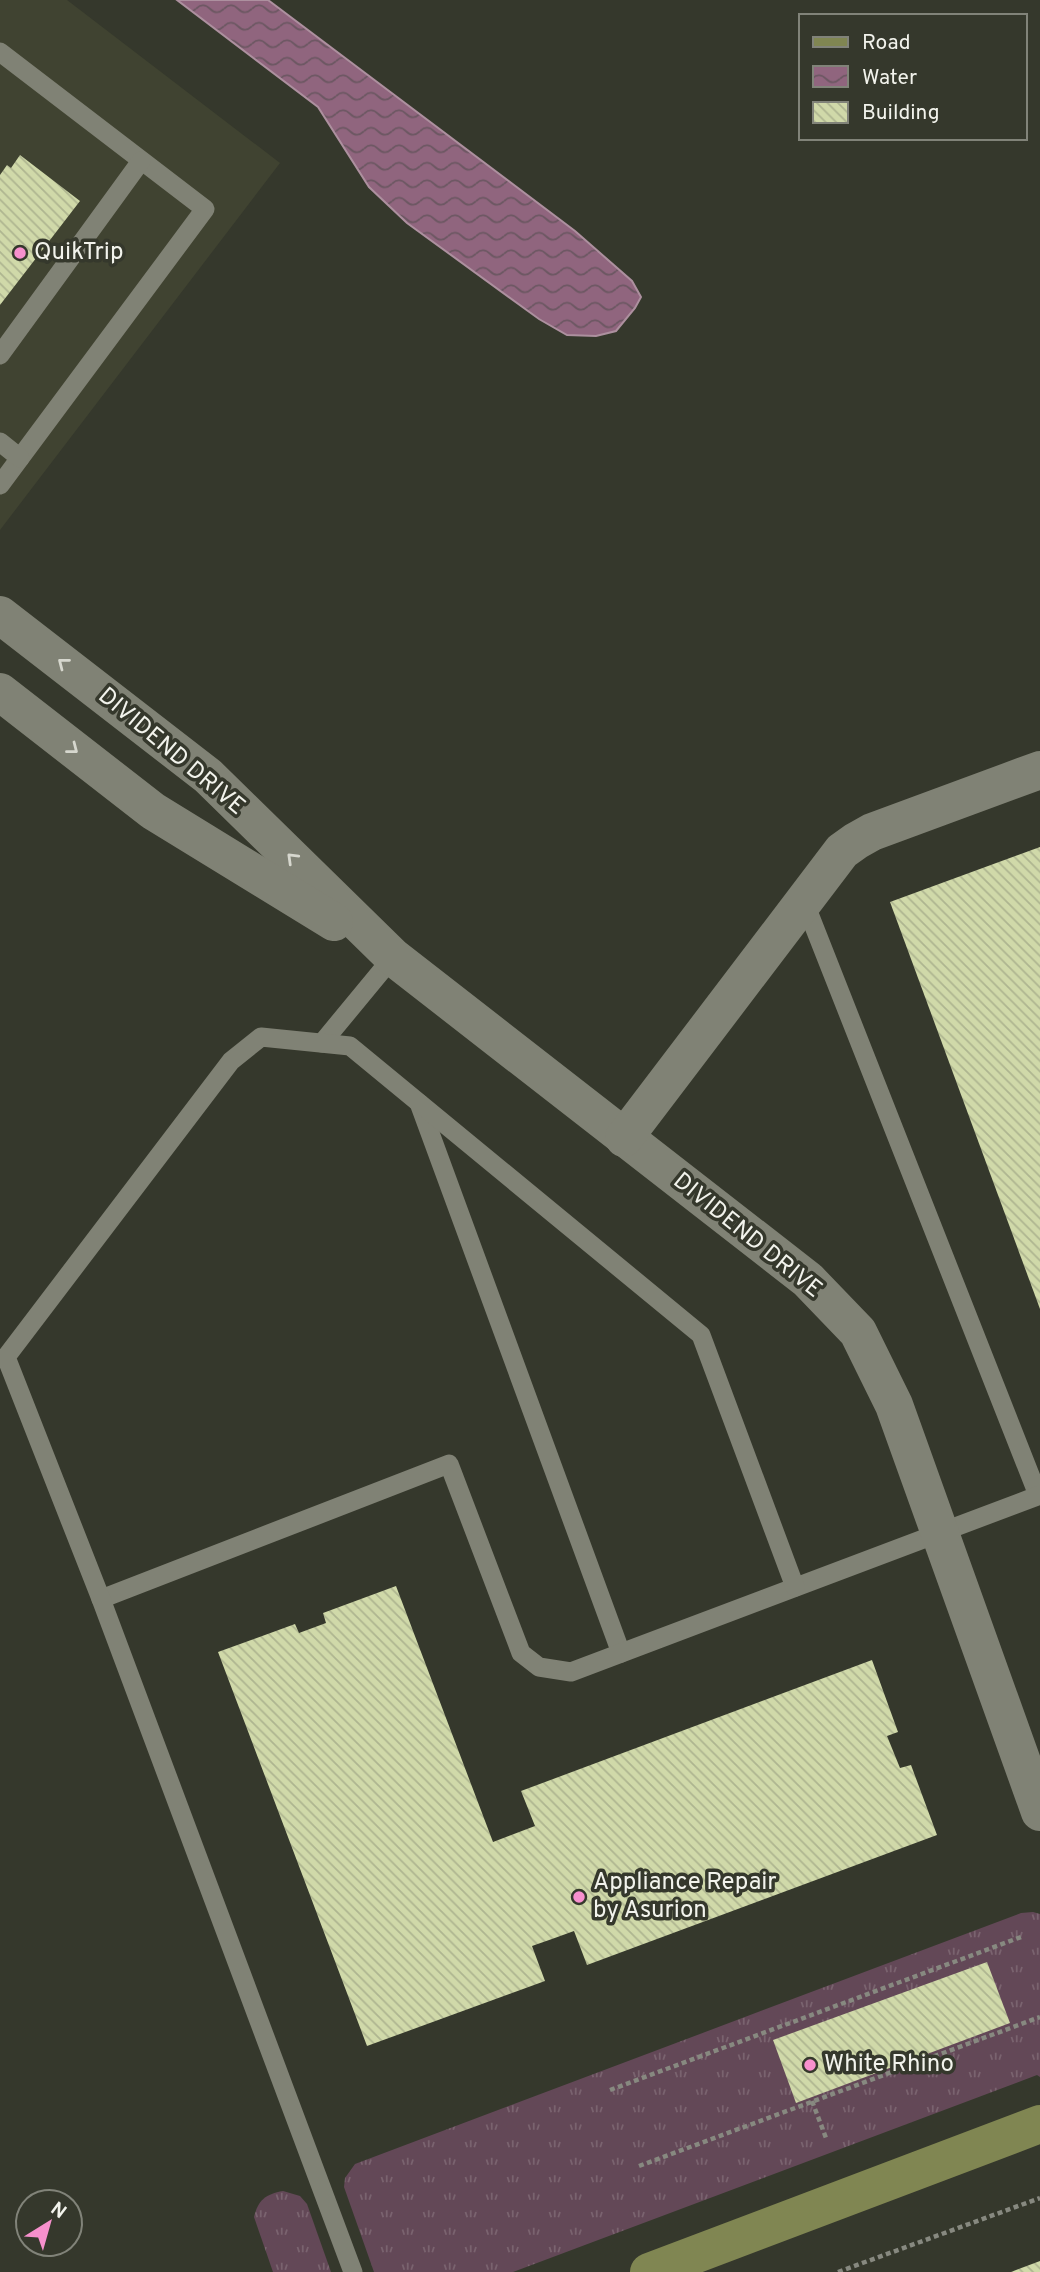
<svg xmlns="http://www.w3.org/2000/svg" width="1040" height="2272" font-family="Overpass,sans-serif">
	<defs>
		<pattern id="grass-tufts" width="24" height="20" patternUnits="userSpaceOnUse" patternTransform="scale(1.75)"><rect width="24" height="20" fill="#634857"/><path d="M3 7l-1-3M5 7V3M7 7l1-3M15 17l-1-3M17 17v-4M19 17l1-3" fill="none" stroke="#7a636f"/></pattern>
		<pattern id="water-waves" width="16" height="10" patternUnits="userSpaceOnUse" patternTransform="scale(1.75)"><rect width="16" height="10" fill="#90657e"/><path d="M0 5q4-4 8 0t8 0" fill="none" stroke="#6c5762"/></pattern>
		<pattern id="building-back-hatch" width="6" height="6" patternUnits="userSpaceOnUse" patternTransform="scale(1.75)"><rect width="6" height="6" fill="#d0d9a9"/><path d="M-1 5l2 2M0 0l6 6M5-1l2 2" fill="none" stroke="#aeb590"/></pattern>
	</defs>
	<rect width="100%" height="100%" fill="#35382c"/>
	<polygon fill="#404331" points="0,0 67,0 280,163 0,530"/>
	<g fill="url(#grass-tufts)">
		<polygon points="1033,1912 1040,1914 1040,2077 1037,2075 513,2272 374,2272 344,2187 345,2178 355,2164 1021,1913"/>
		<path d="M283 2191 300 2196 307 2204 331 2272H273L254 2217C258 2200 266 2194 283 2191Z"/>
	</g>
	<polygon fill="url(#water-waves)" stroke="#ad909f" stroke-width="2" points="177,0 268,0 575,231 632,281 641,297 635,308 616,331 596,336 567,335 539,319 407,223 369,187 318,107"/>
	<g fill="url(#building-back-hatch)">
		<polygon points="20,155 80,201 0,305 0,175 7,165 11,168"/>
		<polygon points="1040,847 1040,1309 890,902"/>
		<polygon points="396,1586 493,1842 535,1826 521,1791 872,1660 898,1732 887,1736 900,1768 911,1765 937,1835 587,1965 574,1931 552,1939 532,1946 545,1981 367,2046 218,1652 295,1624 299,1633 326,1623 323,1613"/>
		<polygon points="987,1962 1010,2023 796,2103 773,2040"/>
		<polygon points="1040,2261 1040,2272 1011,2272"/>
	</g>
	<g fill="none" stroke-linecap="round" stroke-linejoin="round">
		<g stroke="#878980" stroke-width="4.5" stroke-dasharray="5 3.5" stroke-linecap="butt">
			<polyline points="610,2090 1021,1937"/>
			<polyline points="812,2101 826,2138"/>
			<polyline points="639,2166 1040,2017"/>
			<polyline points="838,2272 1040,2198"/>
		</g>
		<g stroke="#808275" stroke-width="19">
			<polyline points="0,52 205,209 0,485"/>
			<polyline points="0,355 141,161"/>
			<polyline points="0,442 20,458"/>
			<polyline points="804,901 1038,1495"/>
			<polyline points="322,1043 393,957"/>
			<polyline points="419,1103 621,1653"/>
			<polyline points="101,1599 449,1464 521,1653 539,1667 571,1672 1040,1495"/>
			<polyline points="353,2272 101,1599 6,1357 231,1061 261,1037 350,1046 701,1335 795,1587"/>
		</g>
		<g stroke="#808275" stroke-width="38">
			<polyline points="0,615 208,776 393,957 808,1280 858,1332 894,1405 1040,1812"/>
			<polyline points="0,692 153,811 334,922"/>
			<polyline points="624,1138 842,851 856,841 872,832 1040,770"/>
		</g>
		<polyline stroke="#808652" stroke-width="38" points="649,2272 1040,2124"/>
	</g>
	<defs><path id="oneway-chevron" d="M-2-3.5L2.5 0L-2 3.5" fill="none" stroke-width="1.6" stroke-linecap="round" stroke-linejoin="round" transform="scale(1.75)"/></defs>
	<g stroke="#d6d7ce">
		<use href="#oneway-chevron" transform="translate(63 663) rotate(-142)"/>
		<use href="#oneway-chevron" transform="translate(73 749) rotate(38)"/>
		<use href="#oneway-chevron" transform="translate(292 858) rotate(-136)"/>
	</g>
	<g fill="#f790cd" stroke="#35382c" stroke-width="2.5">
		<circle cx="20" cy="253" r="7"/>
		<circle cx="579" cy="1897" r="7"/>
		<circle cx="810" cy="2065" r="7"/>
	</g>
	<g text-anchor="middle" dominant-baseline="central" stroke-width="7" stroke-linejoin="round" paint-order="stroke">
		<g font-size="24" fill="#f2f3ec" stroke="#35382c" text-anchor="start">
			<text x="34" y="253">QuikTrip</text>
			<text x="593" y="1883">Appliance Repair<tspan x="593" dy="28">by Asurion</tspan></text>
			<text x="824" y="2065">White Rhino</text>
		</g>
		<g font-size="24" fill="#f2f3ec" stroke="#35382c">
			<text transform="translate(171 752) rotate(40)">DIVIDEND DRIVE</text>
			<text transform="translate(747 1236) rotate(39)">DIVIDEND DRIVE</text>
		</g>
	</g>
	<rect x="799" y="14" width="228" height="126" fill="#35382c" stroke="#818379" stroke-width="2"/>
	<rect x="813" y="37" width="35" height="10" fill="#808652" stroke="#818379" stroke-width="2"/>
	<text x="862" y="49" font-size="21" fill="#f2f3ec">Road</text>
	<rect x="813" y="66" width="35" height="21" fill="url(#water-waves)" stroke="#818379" stroke-width="2"/>
	<text x="862" y="84" font-size="21" fill="#f2f3ec">Water</text>
	<rect x="813" y="102" width="35" height="21" fill="url(#building-back-hatch)" stroke="#818379" stroke-width="2"/>
	<text x="862" y="119" font-size="21" fill="#f2f3ec">Building</text>
	<g transform="translate(49 2223) rotate(37)"><circle r="33" fill="#35382c" stroke="#818379" stroke-width="2"/>
	<path d="M0-5L12 26L0 18L-12 26Z" fill="#f790cd"/>
	<text y="-10" font-size="19" font-weight="bold" text-anchor="middle" fill="#f2f3ec">N</text>
	</g>
</svg>
